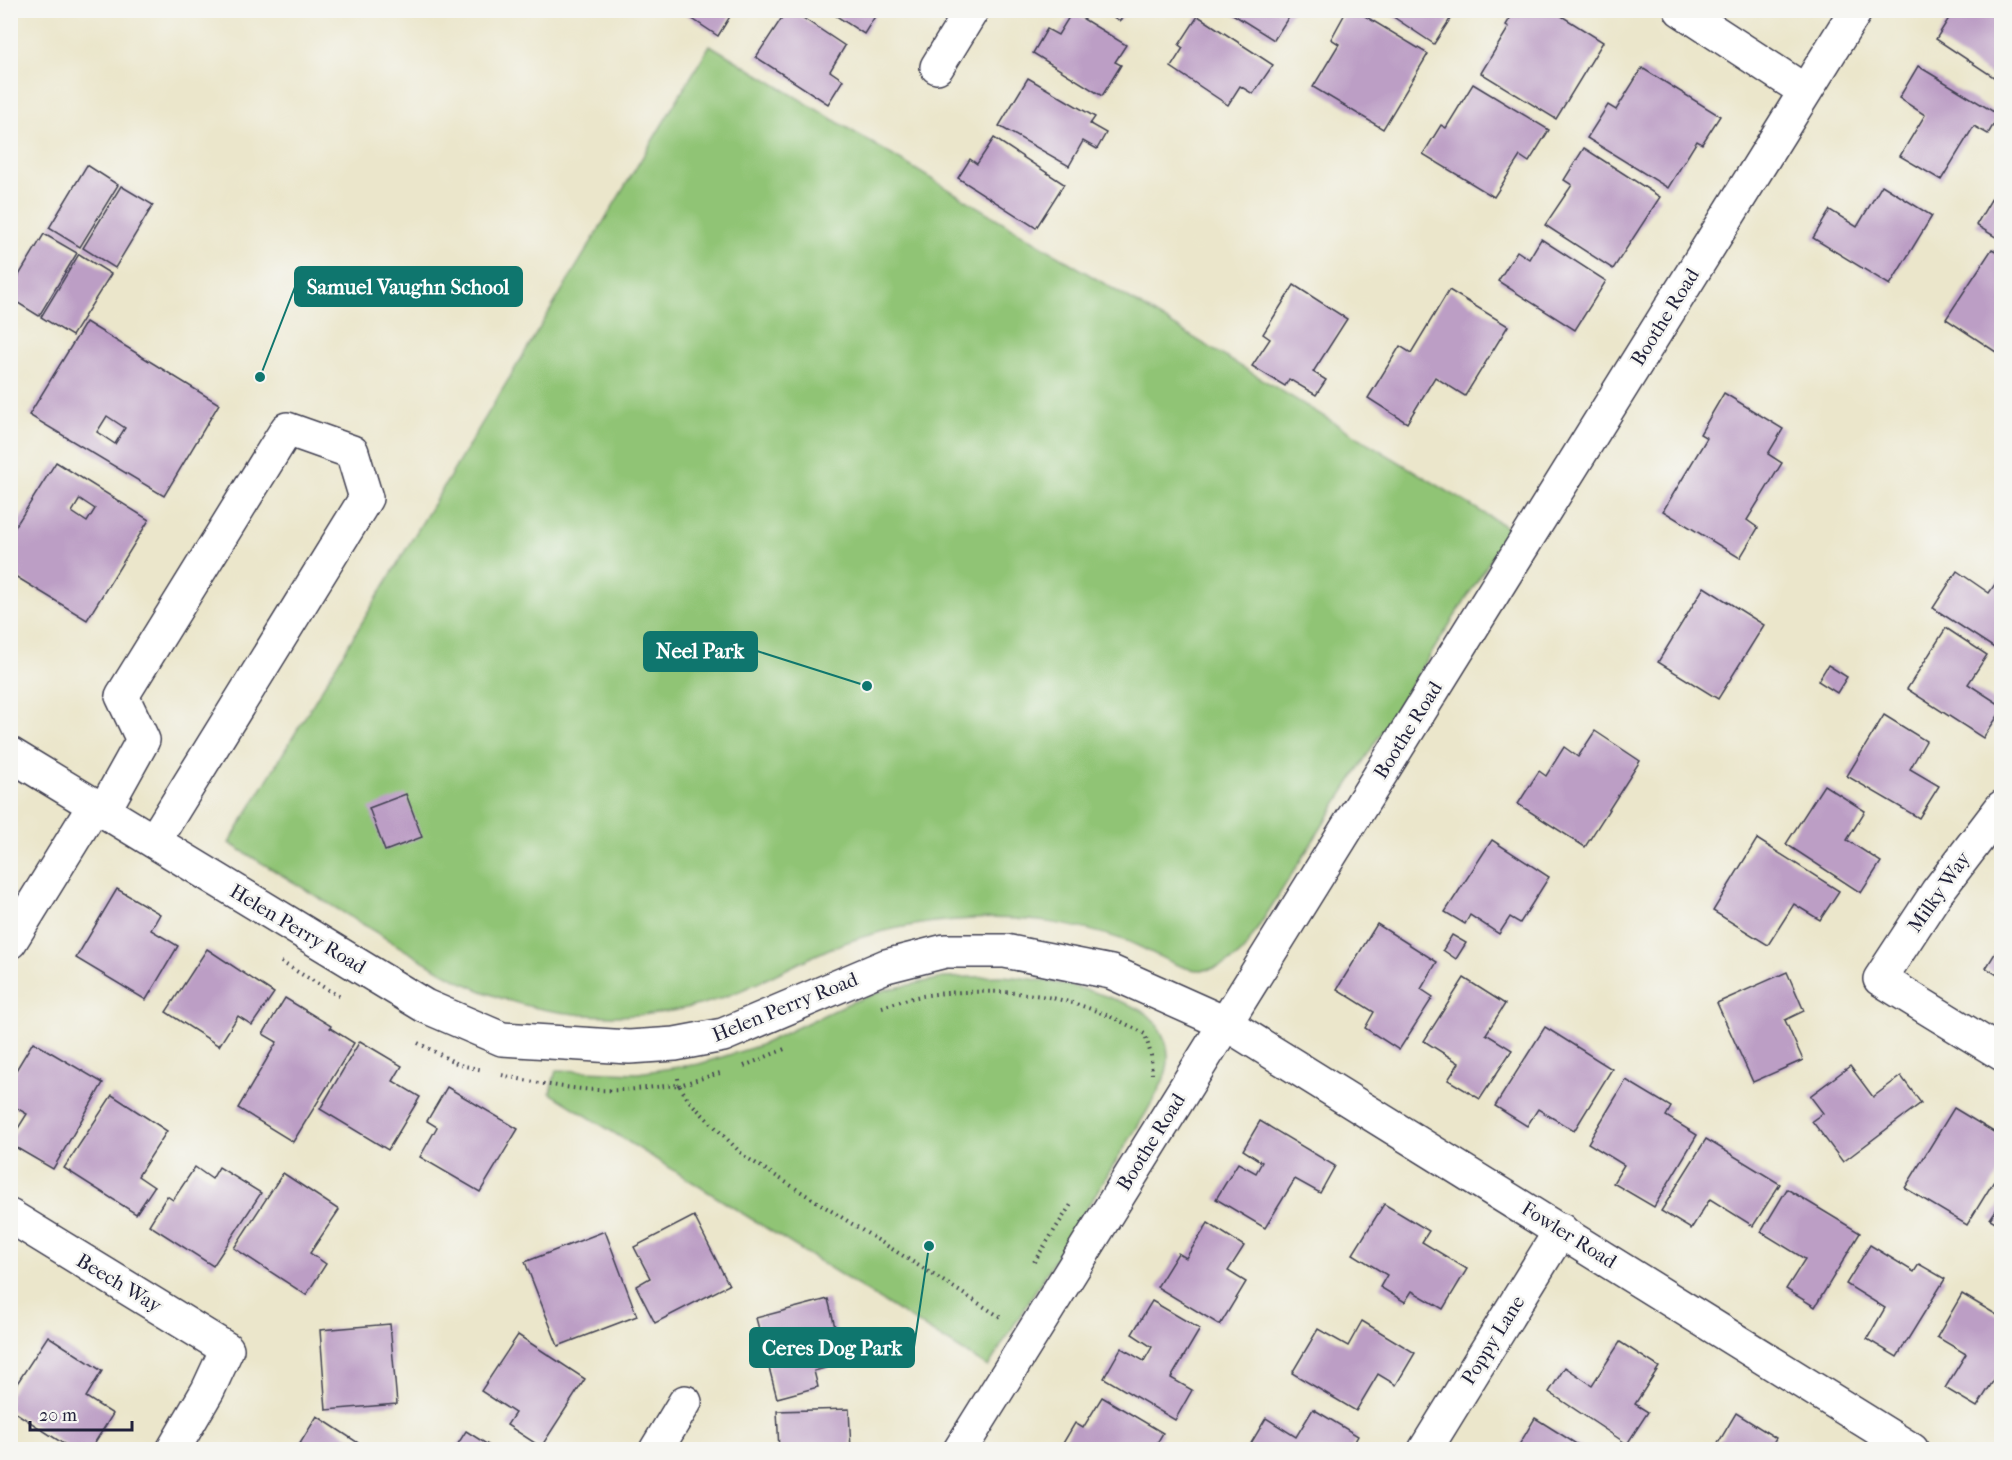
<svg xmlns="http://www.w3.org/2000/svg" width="2012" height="1460" font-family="'IM FELL French Canon',serif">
	<rect width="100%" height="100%" fill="#f6f6f2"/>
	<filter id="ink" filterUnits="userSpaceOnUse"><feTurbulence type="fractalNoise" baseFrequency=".0167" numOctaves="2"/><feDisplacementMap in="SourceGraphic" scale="12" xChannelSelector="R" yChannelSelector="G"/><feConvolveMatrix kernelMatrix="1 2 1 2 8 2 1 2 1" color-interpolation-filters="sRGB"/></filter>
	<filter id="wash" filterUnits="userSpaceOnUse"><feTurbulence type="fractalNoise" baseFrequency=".008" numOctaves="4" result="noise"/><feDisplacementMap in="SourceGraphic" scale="24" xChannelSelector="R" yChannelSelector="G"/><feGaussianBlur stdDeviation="1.35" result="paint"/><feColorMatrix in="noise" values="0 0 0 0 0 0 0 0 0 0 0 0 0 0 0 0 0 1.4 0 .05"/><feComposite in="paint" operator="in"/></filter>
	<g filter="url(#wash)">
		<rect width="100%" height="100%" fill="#ebe6cb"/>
		<g fill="#90c475" stroke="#597358" stroke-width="1.5">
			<path d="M710 45 1510 529 1244 950C1234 962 1216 970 1200 970 1177 970 1147 948 1124 940 1077 924 1023 916 973 919 924 921 875 930 829 949 785 968 745 993 699 1005 650 1018 596 1019 547 1010 475 997 430 965 369 928 322 900 275 871 229 843Z"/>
			<path d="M1002 976C1041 979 1077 985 1114 999 1125 1003 1138 1007 1147 1014 1158 1023 1167 1040 1168 1054 1170 1075 1155 1096 1146 1113L988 1367 550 1093 556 1070 638 1073 699 1064 758 1046 847 1004 885 990 943 978Z"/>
		</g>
		<g id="blocks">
			<g fill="#bc9ec5" fill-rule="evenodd">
				<polygon points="679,10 734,10 718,36"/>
				<polygon points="787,10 791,10 845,46 830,71 843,80 828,104 756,57"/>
				<polygon points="827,10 879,10 864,34"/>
				<polygon points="1101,10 1126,10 1120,21"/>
				<polygon points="1226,10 1293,10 1274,40"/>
				<polygon points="1347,10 1355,10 1428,54 1383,129 1313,87 1339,44 1331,39"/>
				<polygon points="1383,10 1456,10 1434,44"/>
				<polygon points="1515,10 1552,10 1603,42 1556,119 1481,73 1509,27 1506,25"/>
				<polygon points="1954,10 1960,10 1967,15 1970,10 2002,10 2002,68 1995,78 1936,39"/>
				<polygon points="1072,12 1126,45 1115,62 1121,65 1102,96 1033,53 1047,29 1058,35"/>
				<polygon points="1198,16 1273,65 1253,94 1240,86 1228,105 1171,67 1183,48 1179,45"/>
				<polygon points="1918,66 1999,115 1988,134 1974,126 1941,180 1900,156 1925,115 1899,98"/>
				<polygon points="1642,68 1720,116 1702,144 1697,141 1668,188 1587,138 1608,105 1616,110"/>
				<polygon points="1028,78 1095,117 1090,124 1106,133 1097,149 1083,141 1069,166 999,126"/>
				<polygon points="1473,84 1549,130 1529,162 1520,156 1494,197 1423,154 1441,125 1446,128"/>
				<polygon points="994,138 1064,184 1036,228 958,178 970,159 977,164"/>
				<polygon points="1584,148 1660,197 1613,269 1545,225 1572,185 1564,180"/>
				<polygon points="87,165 118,185 80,247 49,228"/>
				<polygon points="2002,181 2002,241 1976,225"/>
				<polygon points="1882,185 1932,216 1890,285 1813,238 1830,210 1857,227"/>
				<polygon points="121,186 153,205 115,268 83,248"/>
				<polygon points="44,234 77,253 39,316 10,298 10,290"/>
				<polygon points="1541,239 1606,281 1575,330 1498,281 1517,251 1529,259"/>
				<polygon points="1992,249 2002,255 2002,356 1946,319"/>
				<polygon points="79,254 111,274 72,336 41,317"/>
				<polygon points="1294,285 1347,319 1313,372 1326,380 1316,395 1289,379 1285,386 1252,366 1270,339 1263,334"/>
				<polygon points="1449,290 1508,326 1465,396 1435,377 1407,423 1368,398 1400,346 1411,353"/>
				<path d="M86 322 219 404 164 496 29 415ZM107 416 125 428 115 444 97 432Z"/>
				<polygon points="1724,393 1783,429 1768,454 1782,463 1747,520 1758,528 1740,558 1663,511 1707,438 1700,434"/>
				<path d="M56 462 149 520 87 620 10 573V535ZM80 499 95 509 87 522 72 512Z"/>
				<polygon points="1957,571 1989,593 2002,574 2002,653 1933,608"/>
				<polygon points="1704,587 1764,625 1718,699 1658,662"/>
				<polygon points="1946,628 1987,655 1968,684 2002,706 2002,710 1983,738 1907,689"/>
				<polygon points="1828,665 1847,677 1837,693 1818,681"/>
				<polygon points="1884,715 1926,741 1910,769 1939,786 1919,818 1847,776"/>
				<polygon points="1595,731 1640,761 1585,847 1518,804 1539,771 1546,776 1564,747 1578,757"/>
				<polygon points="1824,785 1865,811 1847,840 1881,862 1861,893 1786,844"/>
				<polygon points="406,794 422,837 385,851 369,808"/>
				<polygon points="1757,839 1839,891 1820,920 1794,904 1768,945 1713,911"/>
				<polygon points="1492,840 1549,877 1520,923 1510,917 1499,934 1470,915 1465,924 1445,912"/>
				<polygon points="117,889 160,914 151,930 178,946 146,1000 76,958"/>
				<polygon points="1377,924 1437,962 1421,989 1433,997 1399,1050 1365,1028 1374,1012 1337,989"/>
				<polygon points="1452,935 1466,943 1456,959 1443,950"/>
				<polygon points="2002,942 2002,978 1986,968"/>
				<polygon points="207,949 274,993 252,1025 238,1016 219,1046 166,1012"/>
				<polygon points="1787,972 1804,1011 1785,1020 1803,1060 1753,1082 1717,1003"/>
				<polygon points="1464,978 1505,1004 1486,1034 1512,1050 1480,1099 1448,1080 1459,1063 1424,1041"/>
				<polygon points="285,998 331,1026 330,1028 354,1043 293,1142 238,1108 277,1042 263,1034"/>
				<polygon points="1545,1027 1612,1069 1574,1131 1538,1109 1527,1126 1495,1106"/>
				<polygon points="360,1041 402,1066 393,1081 420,1097 388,1150 320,1109"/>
				<polygon points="33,1042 103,1083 53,1169 10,1144 10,1141 27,1114 10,1104 10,1080"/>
				<polygon points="1850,1066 1873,1097 1901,1076 1921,1103 1843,1162 1812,1121 1823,1113 1810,1096"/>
				<polygon points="1626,1080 1671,1107 1666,1116 1697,1135 1654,1207 1613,1183 1624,1165 1588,1143"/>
				<polygon points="447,1087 518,1129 480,1192 420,1157 437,1127 427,1121"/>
				<polygon points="112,1095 167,1131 138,1176 154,1187 136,1214 64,1168"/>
				<polygon points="1954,1108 2002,1137 2002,1168 1967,1225 1905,1188"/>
				<polygon points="1260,1121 1335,1166 1320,1193 1295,1179 1265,1228 1216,1199 1238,1163 1256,1173 1262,1162 1243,1150"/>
				<polygon points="1706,1139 1780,1184 1753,1226 1710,1199 1691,1229 1661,1211"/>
				<polygon points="195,1167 212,1179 219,1167 261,1193 213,1266 149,1225 167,1196 173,1200"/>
				<polygon points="283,1173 339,1210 310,1253 326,1264 306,1295 234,1248"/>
				<polygon points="1787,1189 1860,1233 1815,1307 1786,1289 1805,1259 1761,1232"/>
				<polygon points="2002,1201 2002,1226 1990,1219"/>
				<polygon points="1384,1204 1429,1231 1422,1242 1467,1269 1443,1309 1412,1291 1405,1302 1380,1287 1387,1275 1353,1254"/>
				<polygon points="694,1216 729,1285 655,1323 636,1286 650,1278 634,1247"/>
				<polygon points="1208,1223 1244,1246 1228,1271 1246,1282 1220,1325 1157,1287 1178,1253 1186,1258"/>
				<polygon points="605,1231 637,1316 558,1346 525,1262"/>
				<polygon points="1870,1245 1914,1272 1919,1264 1945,1279 1897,1357 1867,1339 1885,1308 1846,1284"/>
				<polygon points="1962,1294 2002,1318 2002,1367 1977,1407 1945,1388 1966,1354 1937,1337"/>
				<polygon points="828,1299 844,1363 814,1371 818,1387 777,1398 756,1318"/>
				<polygon points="1152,1301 1200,1329 1171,1378 1192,1390 1175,1420 1104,1378 1121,1348 1144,1361 1152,1347 1132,1334"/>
				<polygon points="1362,1321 1415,1353 1396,1385 1378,1374 1356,1411 1292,1373 1318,1329 1348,1346"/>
				<polygon points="390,1324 397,1404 326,1410 320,1330"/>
				<polygon points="518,1335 585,1379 541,1447 507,1425 515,1413 481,1391"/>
				<polygon points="48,1336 102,1371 86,1397 113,1414 90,1450 73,1450 10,1409 10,1394"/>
				<polygon points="1620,1342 1659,1367 1635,1404 1648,1412 1627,1444 1549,1392 1565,1367 1592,1385"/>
				<polygon points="1102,1397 1163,1433 1153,1450 1059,1450 1075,1423 1083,1428"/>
				<polygon points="849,1409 851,1450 779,1450 777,1411"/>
				<polygon points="1313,1409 1358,1436 1350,1450 1247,1450 1266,1418 1296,1437"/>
				<polygon points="1736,1413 1776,1438 1769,1450 1714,1450"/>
				<polygon points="317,1416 369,1450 296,1450"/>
				<polygon points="1535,1418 1586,1450 1516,1450"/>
				<polygon points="466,1431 496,1450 454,1450"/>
			</g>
		</g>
	</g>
	<g filter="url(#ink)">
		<use href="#blocks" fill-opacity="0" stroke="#403f51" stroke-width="1.5"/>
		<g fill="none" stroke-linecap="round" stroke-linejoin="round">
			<defs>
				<g id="minor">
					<polyline points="1681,10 1805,91"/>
					<polyline points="937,67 972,10"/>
					<polyline points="10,754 425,1006 502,1039 629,1047 675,1044 723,1035 886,966 945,951 1005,951 1111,972 1225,1023 1912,1450"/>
					<polyline points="2002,807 1937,892 1880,979 2002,1054"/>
					<polyline points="103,812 143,740 122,696 287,429 352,452 366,498 154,841"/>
					<polyline points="10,942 94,806"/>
					<polyline points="10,1216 227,1349 208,1390 173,1450"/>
					<polyline points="656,1450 685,1402"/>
					<polyline points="960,1450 1856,10"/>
					<polyline points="1425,1450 1561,1230"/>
				</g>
			</defs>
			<use href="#minor" stroke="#403f51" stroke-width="36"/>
			<g stroke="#403f51" stroke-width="4" stroke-dasharray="1.5 4.5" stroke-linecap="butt">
				<polyline points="281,962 342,998"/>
				<path d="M882 1007C895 1003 909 998 922 996 964 989 1028 990 1069 1002 1095 1009 1122 1021 1145 1034L1151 1055 1152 1074"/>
				<polyline points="418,1043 460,1065 483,1070"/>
				<polyline points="744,1066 787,1048"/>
				<path d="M502 1075C539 1084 584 1092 623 1090 641 1089 660 1086 679 1085L689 1101 744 1156 1002 1318"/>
				<polyline points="678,1078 679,1085 720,1073"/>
				<polyline points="1034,1262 1072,1203"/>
			</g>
			<use href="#minor" stroke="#fff" stroke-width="33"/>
		</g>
	</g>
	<g text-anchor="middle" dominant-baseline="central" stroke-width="5" stroke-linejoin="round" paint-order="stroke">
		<g font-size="20" fill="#22223b" stroke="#f6f6f2">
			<text transform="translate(1665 317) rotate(-58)">Boothe Road</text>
			<text transform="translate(1408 730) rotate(-58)">Boothe Road</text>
			<text transform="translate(1939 892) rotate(-55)">Milky Way</text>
			<text transform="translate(298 929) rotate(31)">Helen Perry Road</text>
			<text transform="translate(785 1007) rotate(-22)">Helen Perry Road</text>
			<text transform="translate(1151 1142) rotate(-58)">Boothe Road</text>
			<text transform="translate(1569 1235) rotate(32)">Fowler Road</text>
			<text transform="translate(119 1283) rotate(31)">Beech Way</text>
			<text transform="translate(1493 1340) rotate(-58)">Poppy Lane</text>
		</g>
	</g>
	<path fill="none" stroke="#0f766e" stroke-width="2" d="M260 377L295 287M867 686L757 651M929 1246L914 1347"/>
	<g fill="#0f766e" stroke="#f6f6f2" stroke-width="2">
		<circle cx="260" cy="377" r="6"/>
		<circle cx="867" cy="686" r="6"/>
		<circle cx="929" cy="1246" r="6"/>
	</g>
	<g fill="#0f766e" stroke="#0f766e" stroke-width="2">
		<rect x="295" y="267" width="227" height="39" rx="6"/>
		<rect x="644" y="632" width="113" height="39" rx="6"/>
		<rect x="750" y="1328" width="164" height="39" rx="6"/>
	</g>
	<g font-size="21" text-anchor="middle" font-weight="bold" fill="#fff">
		<text x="408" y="294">Samuel Vaughn School</text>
		<text x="700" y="658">Neel Park</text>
		<text x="832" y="1355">Ceres Dog Park</text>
	</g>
	<rect width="2012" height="1460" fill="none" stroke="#f6f6f2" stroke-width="36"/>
	<path d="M30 1421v9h102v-9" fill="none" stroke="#22223b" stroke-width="3"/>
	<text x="39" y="1421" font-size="18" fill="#22223b" stroke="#f6f6f2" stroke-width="4.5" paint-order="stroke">20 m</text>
</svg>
